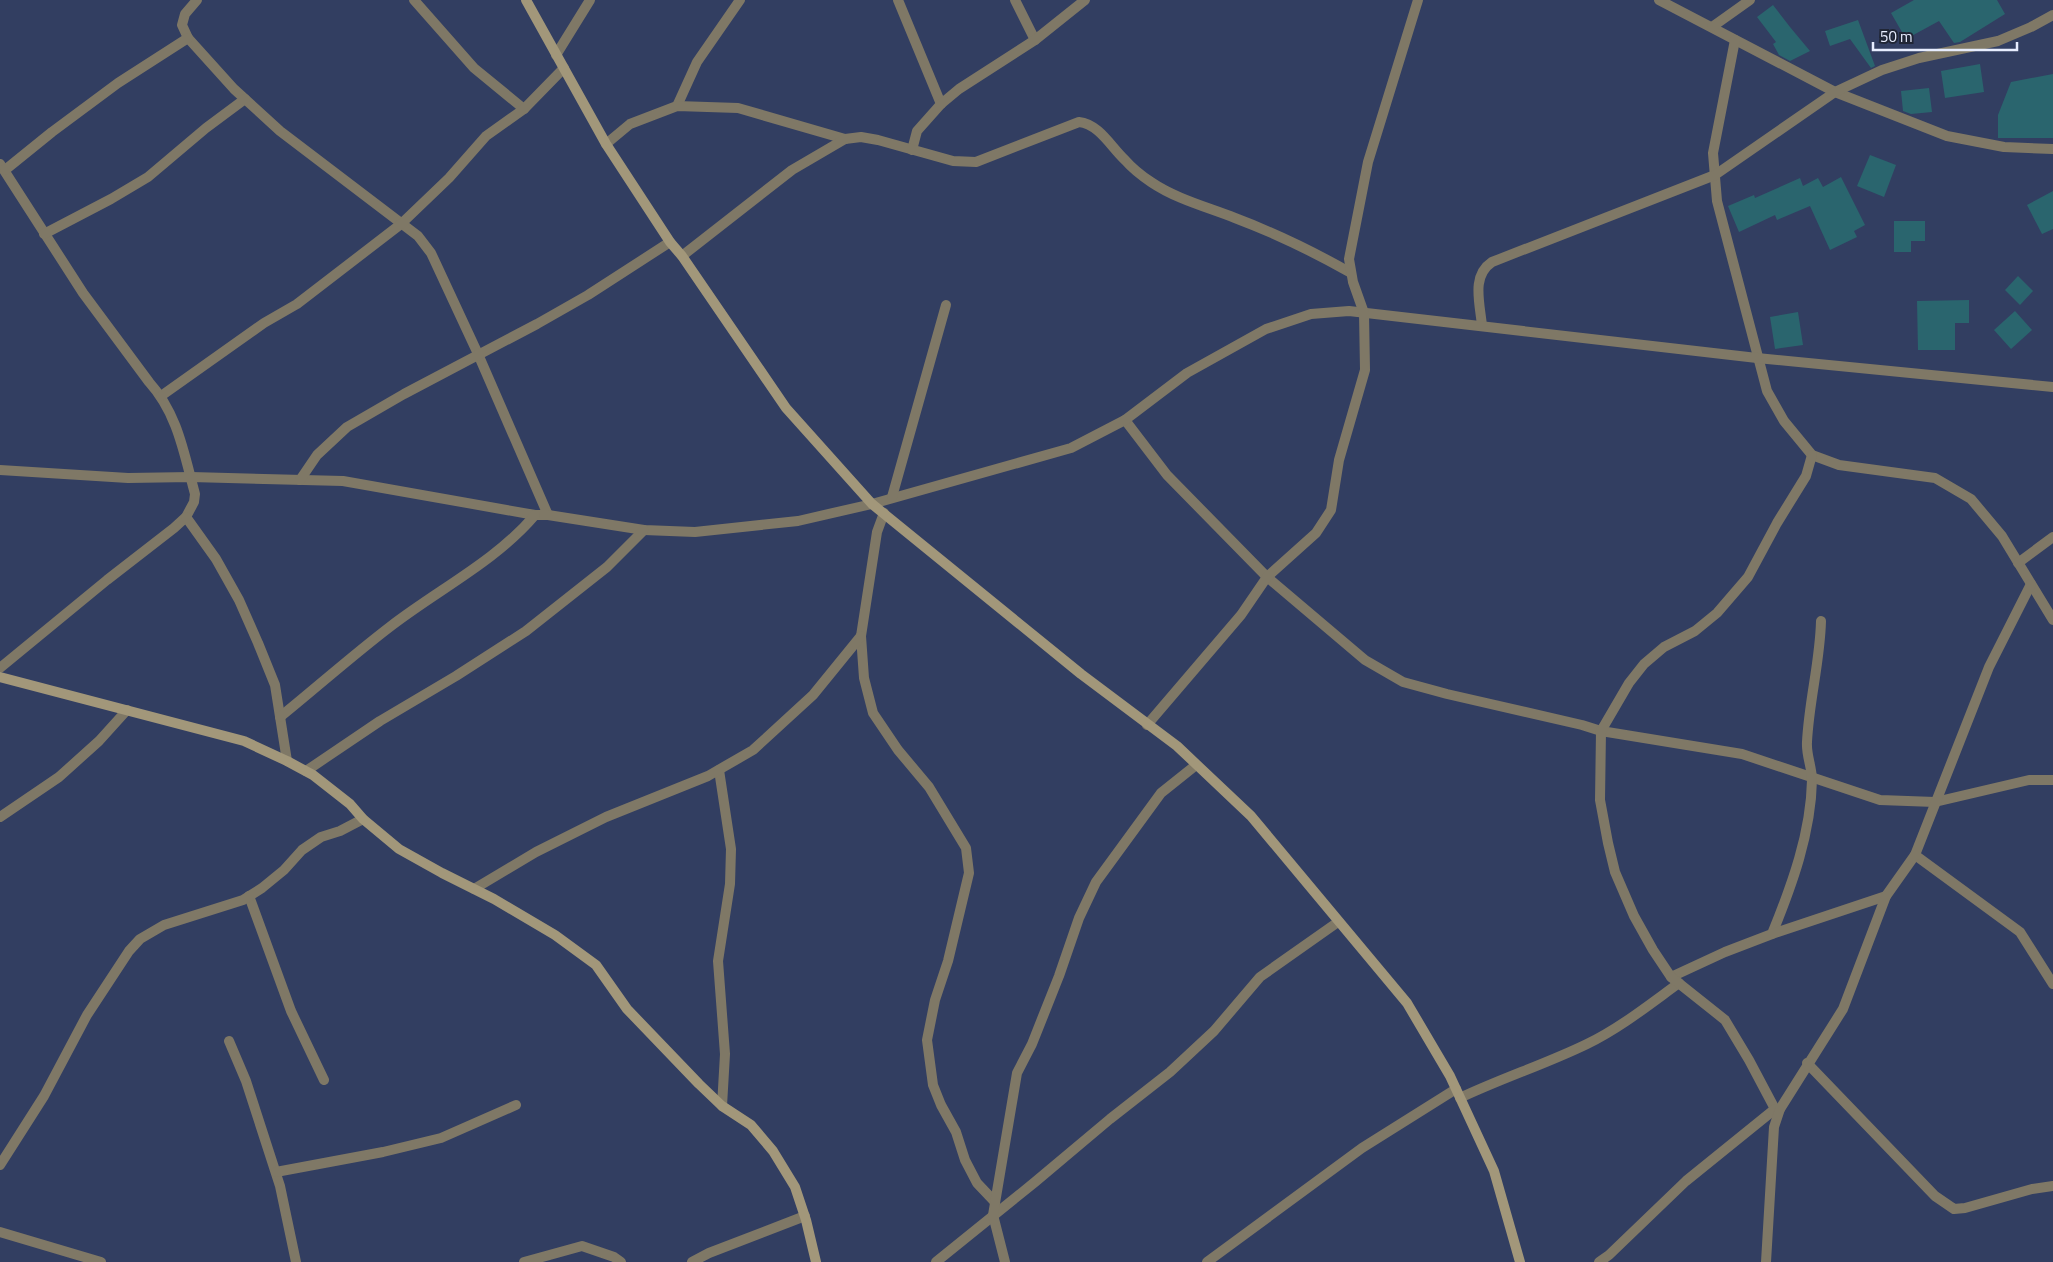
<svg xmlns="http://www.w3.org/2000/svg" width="2053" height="1262" font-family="'Titillium Web',sans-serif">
	<rect width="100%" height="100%" fill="#323e61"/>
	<g fill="#2a656e">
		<polygon points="1914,0 1997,0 2005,14 1960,42 1954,43 1939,21 1906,39 1891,13"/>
		<polygon points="1773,5 1790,27 1810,51 1790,61 1779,55 1773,44 1776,42 1757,17"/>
		<polygon points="1858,20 1875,66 1871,68 1850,39 1830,46 1825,31"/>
		<polygon points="1980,64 1984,92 1945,98 1941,71"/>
		<polygon points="2053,74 2053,138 1998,138 1998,115 2011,82"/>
		<polygon points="1929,88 1932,112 1911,114 1903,111 1901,91"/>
		<polygon points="1870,155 1896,165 1884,197 1857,186"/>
		<polygon points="1841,177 1865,225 1854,231 1857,237 1830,250 1810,206 1777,220 1775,215 1739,232 1728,206 1754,195 1755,198 1800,178 1803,186 1818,178 1823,187"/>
		<polygon points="2053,191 2053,229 2042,234 2027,205"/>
		<polygon points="1894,221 1925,221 1925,241 1911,241 1911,252 1894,252"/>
		<polygon points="2018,276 2033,291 2020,305 2005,290"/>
		<polygon points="1969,300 1969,323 1955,323 1955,350 1918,350 1917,301"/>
		<polygon points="2015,311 2032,330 2011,349 1994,330"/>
		<polygon points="1798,312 1803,345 1775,349 1770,317"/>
	</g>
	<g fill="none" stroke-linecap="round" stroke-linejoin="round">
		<g stroke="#7f7866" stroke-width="10">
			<polyline points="197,0 185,14 182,25 188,38 234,89 280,131 418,236 431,253 478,354 548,515"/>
			<polyline points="414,0 474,68 524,109"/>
			<polyline points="898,0 941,104"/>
			<polyline points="1015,0 1035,40"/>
			<polyline points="1659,0 1835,92 1947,136 2004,147 2053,149"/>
			<polyline points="1712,27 1750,0"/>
			<polyline points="1735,40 1713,153 1717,201 1767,391 1784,421 1812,455 1839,465 1935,478 1971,499 2002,536 2053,620"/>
			<polyline points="556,55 590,0"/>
			<polyline points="677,106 697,62 740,0"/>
			<polyline points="606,144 630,124 677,106 738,108 845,139"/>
			<polyline points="912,150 917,131 941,104 959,89 1035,40 1085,0"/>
			<path d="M0 164 83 293 149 382C178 414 184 454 195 494L194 502 186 517 174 528 107 580 0 668"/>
			<polyline points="5,170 52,132 118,83 188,38"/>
			<polyline points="44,234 111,199 148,177 206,128 245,99"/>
			<path d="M682 256 792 170 845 139 861 137 878 140 953 161 976 162 1079 122C1099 124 1111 147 1125 160 1132 168 1142 176 1151 182 1176 199 1207 207 1235 218 1275 233 1314 252 1351 273"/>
			<path d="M1482 326C1480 303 1471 276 1492 262L1715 175 1835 92 1882 70 1919 58 1998 41 2031 27 2053 15"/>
			<polyline points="161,396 264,323 297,304 401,224 449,178 486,136 524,109 564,68"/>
			<polyline points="1125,420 1167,475 1267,577 1365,660 1403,682 1447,694 1582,725 1601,731 1742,754 1880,800 1935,802 2029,780 2053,780"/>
			<polyline points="0,470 128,478 191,477 343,481 535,515 548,515 644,530 695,532 798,521 872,504 1071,448 1125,420 1187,373 1266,329 1311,314 1349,311 1757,358 2053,387"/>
			<polyline points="300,480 317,455 347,427 404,394 537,324 588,295 670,242"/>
			<polyline points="892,497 946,305"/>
			<polyline points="884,513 877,532 861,636 864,678 873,713 898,750 929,787 966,848 969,873 948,961 935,1000 927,1040 933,1085 941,1105 956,1132 965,1160 977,1183 995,1202"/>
			<polyline points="186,517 216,559 239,600 258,643 275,685 287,761"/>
			<polyline points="2018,563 2053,537"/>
			<path d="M280 717C317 687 353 655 391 626 439 589 496 561 535 515"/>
			<polyline points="1147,725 1241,615 1267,577 1316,533 1331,510 1339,460 1365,370 1364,313 1353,282 1349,259 1368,162 1418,0"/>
			<polyline points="719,770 731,849 730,884 718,961 725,1054 722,1106"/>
			<polyline points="306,771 380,721 456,676 526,631 607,567 644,530"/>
			<polyline points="0,817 59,777 99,741 127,710"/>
			<polyline points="1915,855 2020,932 2053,984"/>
			<polyline points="474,889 536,852 606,817 708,776 753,750 813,695 861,636"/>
			<polyline points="249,896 291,1011 324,1080"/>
			<path d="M1772 934C1792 885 1811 833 1812 780 1812 767 1806 755 1807 742 1809 701 1820 662 1821 621"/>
			<polyline points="1671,977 1725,952 1772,934 1886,896"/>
			<polyline points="229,1041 246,1081 280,1186 296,1262"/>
			<polyline points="1807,1063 1935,1196 1954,1209 1965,1208 2032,1189 2053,1186"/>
			<path d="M1460 1098C1502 1078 1546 1064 1587 1044 1620 1028 1650 1004 1679 983"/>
			<polyline points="1775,1109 1749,1060 1725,1020 1671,977 1653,950 1634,916 1615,872 1608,843 1600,800 1601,731 1629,683 1644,664 1664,647 1695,631 1717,613 1748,577 1777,523 1806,476 1812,455"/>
			<polyline points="0,1165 44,1096 87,1015 129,951 140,939 164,925 243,900 262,888 284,870 302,850 321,837 340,831 363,819"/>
			<polyline points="276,1172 383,1152 441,1138 516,1105"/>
			<polyline points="0,1232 101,1262"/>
			<polyline points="524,1262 582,1246 614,1257 621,1262"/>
			<polyline points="692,1262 709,1253 805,1216"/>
			<polyline points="936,1262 1035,1182 1110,1119 1170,1072 1214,1031 1260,977 1338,922"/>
			<polyline points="1005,1262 993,1215 1017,1073 1032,1044 1059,976 1079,918 1096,882 1161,793 1196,765"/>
			<polyline points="1207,1262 1362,1148 1456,1089"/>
			<polyline points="1599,1262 1609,1255 1686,1181 1775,1109 1780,1109"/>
			<polyline points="1766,1262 1774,1127 1780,1109 1843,1009 1886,896 1915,855 1989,667 2031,584"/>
		</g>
		<g stroke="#a2977a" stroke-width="10">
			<polyline points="526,0 606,144 670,242 682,256 786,408 872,504 1081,674 1177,746 1251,816 1407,1003 1450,1076 1494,1171 1520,1262"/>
			<polyline points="0,677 244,741 287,761 313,775 350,804 363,819 399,849 442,873 494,899 555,935 596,965 627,1009 699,1084 722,1106 751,1125 773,1151 795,1187 806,1220 816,1262"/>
		</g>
	</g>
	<path d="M1873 42v8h144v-8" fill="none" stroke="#e7edff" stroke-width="2.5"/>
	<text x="1880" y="42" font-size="15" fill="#e7edff" stroke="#202636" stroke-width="4" paint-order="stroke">50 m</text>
</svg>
